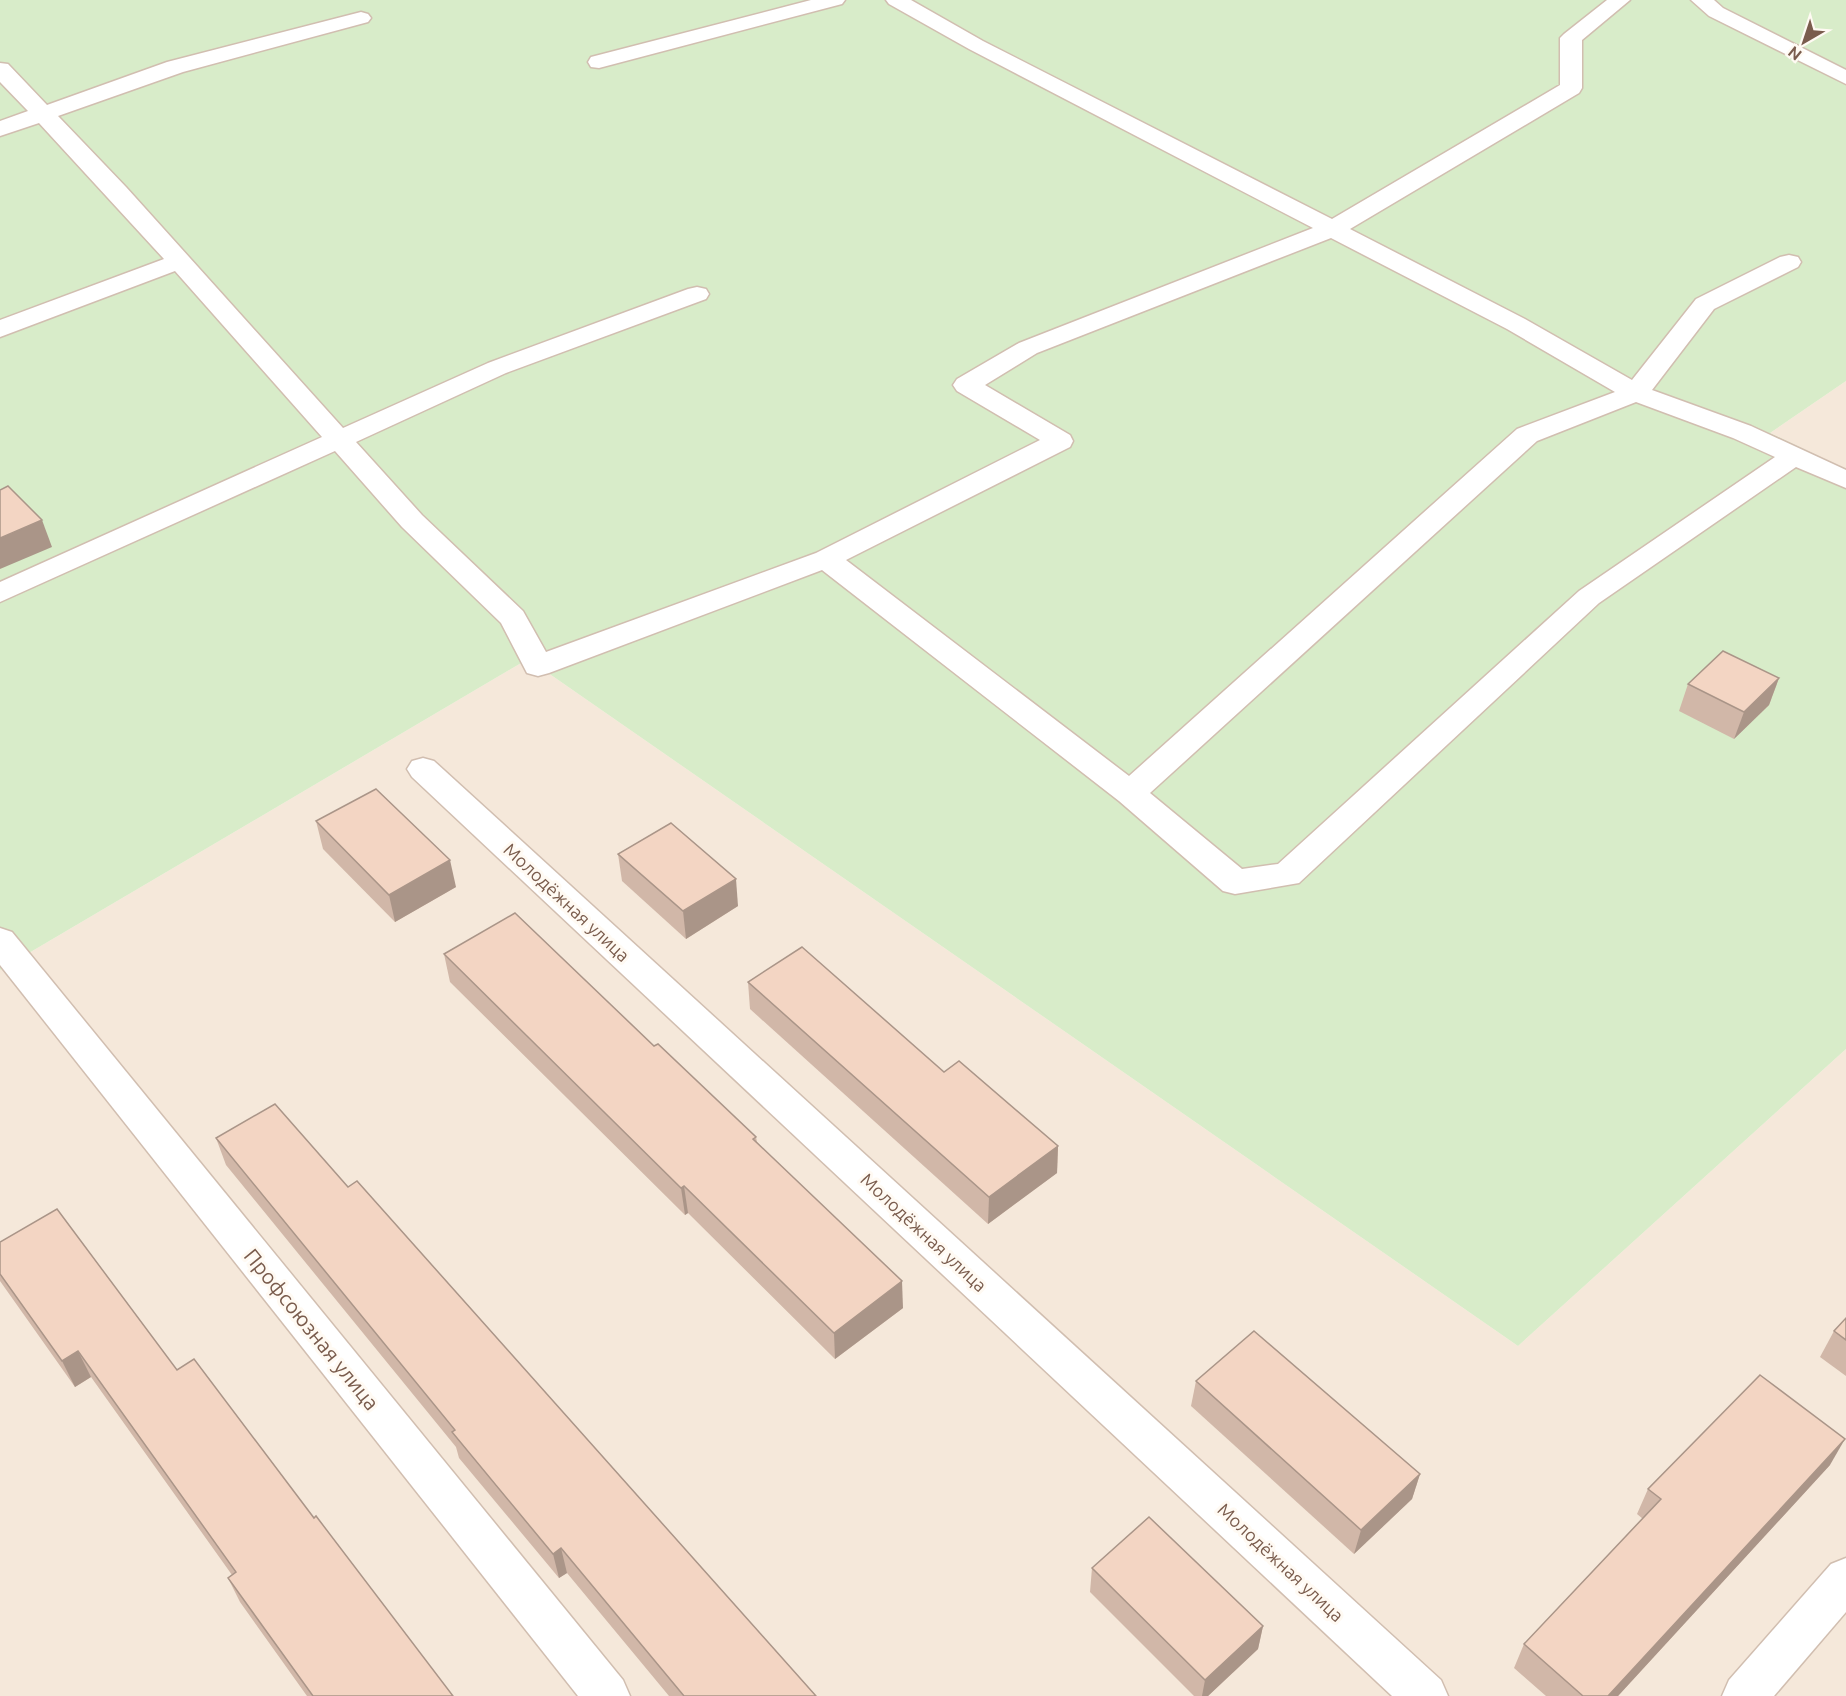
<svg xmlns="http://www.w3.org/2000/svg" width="1846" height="1696" font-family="Ubuntu,sans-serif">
	<rect width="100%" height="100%" fill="#fdf6ec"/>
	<g fill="#f5e8da">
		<polygon points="1846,381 1846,469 1770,433"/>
		<polygon points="528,659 1518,1346 1846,1049 1846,1696 0,1696 0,970"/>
	</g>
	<polygon fill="#d8ecc9" points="0,0 1846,0 1846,381 1770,433 1846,469 1846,1049 1518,1346 528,659 0,970"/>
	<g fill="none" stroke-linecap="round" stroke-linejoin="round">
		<defs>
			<g id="minor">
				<polygon points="811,0 845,0 842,4 599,68 591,67 588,62 591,57"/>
				<path d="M886 0H911L983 41 1332 219 1560 85V38L1564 34 1607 0H1630L1582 40V88L1579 93 1350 229 1525 319 1632 380 1696 299 1780 257 1789 255 1798 257 1801 262 1798 267 1714 309 1652 390 1751 426 1846 470V488L1796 467 1599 603 1299 883 1235 894 1223 891 1119 801 822 570 549 673 538 676 527 673 501 623 402 527 335 451 0 602V582L322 437 175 271 0 337V320L164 259 39 123 0 136V121L28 111 0 82V63L8 64 47 105 167 62 361 12 368 14 371 18 368 22 183 72 58 116 126 187 343 428 488 363 688 289 697 287 706 289 709 294 706 299 506 373 356 442 422 515 523 611 546 652 816 553 1040 440 957 391 953 385 957 379 1019 343 1313 228 969 49 889 4ZM1331 238 1507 329 1615 392 1517 429 1129 776 846 560 1070 447 1073 441 1070 435 985 385 1037 353ZM1636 402 1733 438 1775 457 1579 591 1278 864 1242 869 1150 793 1537 441Z"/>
				<polygon points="1691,0 1714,0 1723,8 1846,70 1846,84 1709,16"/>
				<polygon points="423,758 434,761 1441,1680 1448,1696 1392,1696 412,777 407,769 412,761"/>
				<polygon points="0,928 12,932 623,1680 630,1696 578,1696 0,965"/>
				<polygon points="1846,1558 1846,1612 1774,1696 1722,1696 1729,1680 1831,1564"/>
			</g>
		</defs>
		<use href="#minor" stroke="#d1beb0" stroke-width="3"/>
		<use href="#minor" fill="#fff" fill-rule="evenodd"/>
	</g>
	<g fill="#d1b7a8">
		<polygon points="1779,678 1769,705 1734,739 1679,711 1688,684"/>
		<polygon points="316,821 456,887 395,922 323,849"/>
		<polygon points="618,854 738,906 686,939 622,881"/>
		<polygon points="444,954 654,1046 756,1137 757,1142 903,1308 835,1359 688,1213 685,1215 450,982"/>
		<polygon points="748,982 944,1072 1058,1146 1057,1173 988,1224 750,1009"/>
		<polygon points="216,1138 348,1187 816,1696 669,1696 567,1573 559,1578 459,1458 456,1447 226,1165"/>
		<polygon points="0,1242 177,1370 314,1518 453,1696 307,1696 240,1602 228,1578 232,1575 91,1377 75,1387 0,1281"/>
		<polygon points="1846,1318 1846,1376 1820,1357 1834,1331"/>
		<polygon points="1196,1381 1420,1474 1412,1499 1354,1554 1191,1406"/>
		<polygon points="1830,1465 1618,1696 1546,1696 1514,1668 1524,1644 1643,1519 1637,1514 1648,1489"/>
		<polygon points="1092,1568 1263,1626 1258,1649 1208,1696 1194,1696 1090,1592"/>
	</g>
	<g fill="#aa9588">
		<polygon points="42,520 52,547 0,569 0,538"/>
		<polygon points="1779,678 1769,705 1734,739 1744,712"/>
		<polygon points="450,860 456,887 395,922 389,895"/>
		<polygon points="736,879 738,906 686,939 683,911"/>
		<polygon points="1058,1146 1057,1173 988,1224 989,1197"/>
		<polygon points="684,1186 688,1213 685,1215 681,1188"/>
		<polygon points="902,1281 903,1308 835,1359 834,1333"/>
		<polygon points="78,1351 91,1377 75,1387 62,1361"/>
		<polygon points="1845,1439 1830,1465 1618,1696 1608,1696"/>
		<polygon points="1420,1474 1412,1499 1354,1554 1361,1530"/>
		<polygon points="561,1548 567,1573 559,1578 553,1554"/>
		<polygon points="1263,1626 1258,1649 1208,1696 1202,1696 1205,1680"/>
	</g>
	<g fill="#f3d5c3" stroke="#aa9588" stroke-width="1.5">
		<polygon points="8,486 42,520 0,538 0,490"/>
		<polygon points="1723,651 1779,678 1744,712 1688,684"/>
		<polygon points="376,789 450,860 389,895 316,821"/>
		<polygon points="671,823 736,879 683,911 618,854"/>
		<polygon points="515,913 654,1046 658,1044 756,1137 753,1139 902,1281 834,1333 684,1186 681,1188 444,954"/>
		<polygon points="802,947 944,1072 959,1061 1058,1146 989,1197 748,982"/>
		<polygon points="275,1104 348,1187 357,1181 816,1696 684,1696 561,1548 553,1554 452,1432 455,1430 216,1138"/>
		<polygon points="57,1209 177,1370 194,1359 314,1518 316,1516 453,1696 313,1696 228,1578 236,1572 78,1351 62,1361 0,1274 0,1242"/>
		<polygon points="1846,1318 1846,1340 1834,1331"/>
		<polygon points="1254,1331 1420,1474 1361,1530 1196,1381"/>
		<polygon points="1760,1375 1845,1439 1608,1696 1583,1696 1524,1644 1661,1499 1648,1489"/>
		<polygon points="1149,1517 1263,1626 1205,1680 1092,1568"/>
	</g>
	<g text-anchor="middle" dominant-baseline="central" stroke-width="6" stroke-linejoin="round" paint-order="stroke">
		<g font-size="18" fill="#7a5c4d" stroke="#fffaf3">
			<text transform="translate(567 902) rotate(43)">Молодёжная улица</text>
			<text transform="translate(924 1232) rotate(43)">Молодёжная улица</text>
			<text transform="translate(1281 1562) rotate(43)">Молодёжная улица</text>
		</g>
		<g font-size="21" fill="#7a5c4d" stroke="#fffaf3">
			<text transform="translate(312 1329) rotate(51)">Профсоюзная улица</text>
		</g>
	</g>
	<g transform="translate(1804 42) rotate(219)" stroke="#fffaf3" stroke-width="4.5" paint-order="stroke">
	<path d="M0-4.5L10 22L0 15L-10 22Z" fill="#7a5c4d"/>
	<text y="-9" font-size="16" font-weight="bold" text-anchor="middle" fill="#7a5c4d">N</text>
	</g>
</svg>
